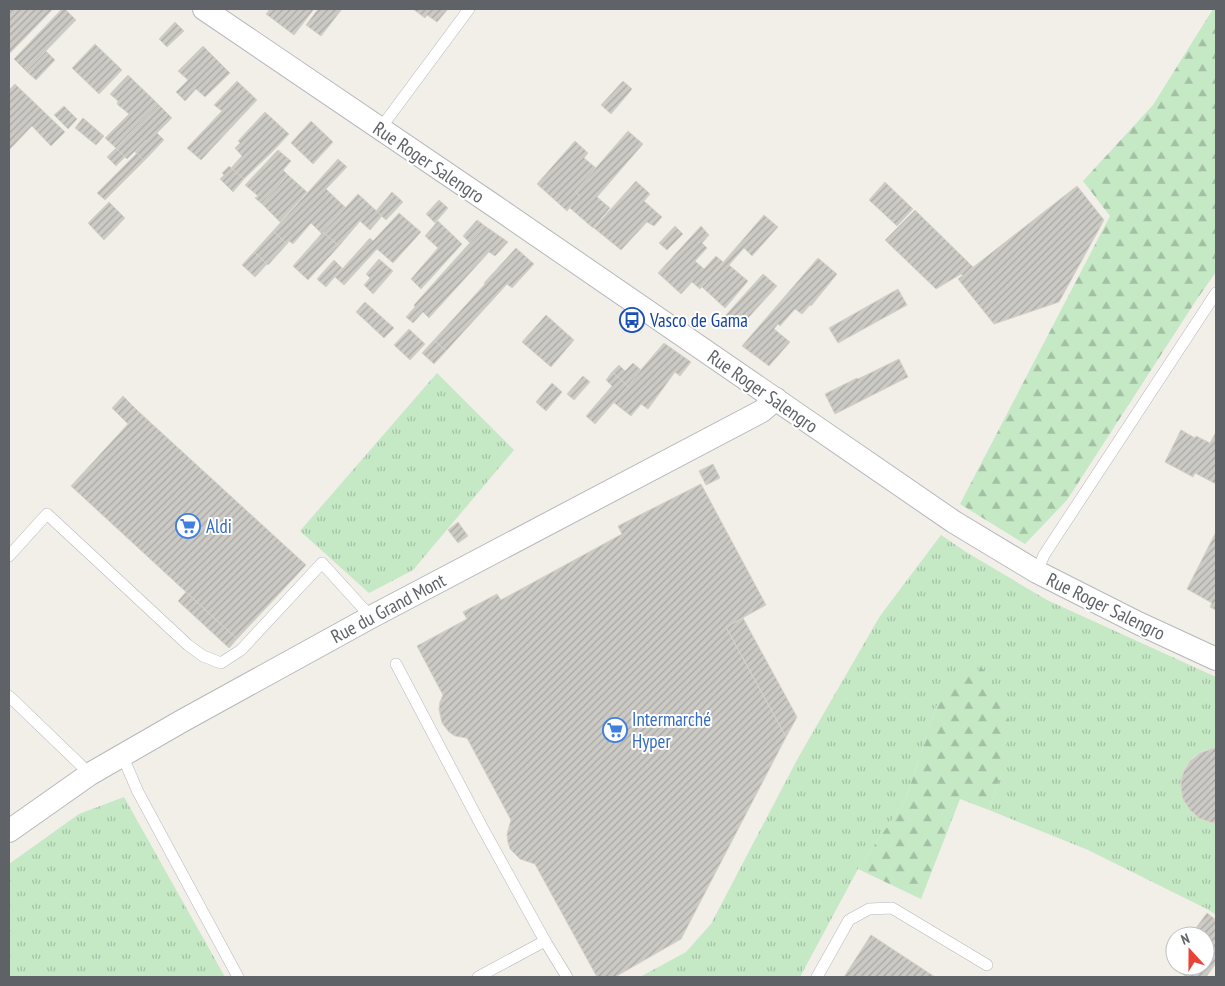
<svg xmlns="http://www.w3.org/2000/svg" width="1225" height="986" font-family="'PT Sans Narrow',sans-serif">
	<defs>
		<pattern id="grass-tufts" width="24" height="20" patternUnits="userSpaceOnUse" patternTransform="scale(1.25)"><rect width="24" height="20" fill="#c5e8c5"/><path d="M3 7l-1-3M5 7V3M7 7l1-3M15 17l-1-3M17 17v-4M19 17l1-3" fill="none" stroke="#a3c0a4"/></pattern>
		<pattern id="forest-firs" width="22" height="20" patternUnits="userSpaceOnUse" patternTransform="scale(1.25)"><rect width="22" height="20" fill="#c5e8c5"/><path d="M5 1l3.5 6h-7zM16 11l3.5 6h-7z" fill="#a3c0a4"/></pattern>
		<pattern id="building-hatch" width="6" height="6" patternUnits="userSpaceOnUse" patternTransform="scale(1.25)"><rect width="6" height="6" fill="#cccac5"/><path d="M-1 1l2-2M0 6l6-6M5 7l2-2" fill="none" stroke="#a9a8a4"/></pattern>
	</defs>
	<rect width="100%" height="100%" fill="#f1efe8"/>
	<g fill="url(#grass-tufts)">
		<polygon points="437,373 514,450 413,570 369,593 300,531"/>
		<path d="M941 535 966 552 1047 600 1216 677V748C1170 752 1169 818 1216 823V915L1207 909 1088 850 989 810 1002 772 938 702 905 801 858 869 800 977H640L686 952 711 924 798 758 880 616Z"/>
		<polygon points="124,797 225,977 9,977 9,864 79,814"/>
	</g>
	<g fill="url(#forest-firs)">
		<polygon points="1213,9 1216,9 1216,272 1197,299 1067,500 1025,544 960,504 1110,216 1083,181 1153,105"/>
		<polygon points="981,667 996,687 1010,723 1002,772 989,810 960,799 921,899 858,869 905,801 938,702 953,681"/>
	</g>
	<g fill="url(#building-hatch)" stroke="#d6d1c6">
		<polygon points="9,9 32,9 9,33"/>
		<polygon points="32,9 53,9 9,54 9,33"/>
		<polygon points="62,9 65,9 76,20 26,71 14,59"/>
		<polygon points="270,9 314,9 294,35 266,14"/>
		<polygon points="318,9 342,9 321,36 306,25"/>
		<polygon points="413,9 448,9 437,22 427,15 425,18"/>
		<polygon points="175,22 184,31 167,47 159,39"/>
		<polygon points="95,44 122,70 99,94 72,68"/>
		<polygon points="203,46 230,73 205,97 196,89 185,101 176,92 188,80 178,71"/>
		<polygon points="46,51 55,60 36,80 26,71"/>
		<polygon points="128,75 158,104 116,148 105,138 129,114 117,104 118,101 110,94"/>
		<polygon points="237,81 257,100 201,160 187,148 222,111 214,105"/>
		<polygon points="623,81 632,89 611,114 601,105"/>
		<polygon points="15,84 65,132 51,146 32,126 9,150 9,90"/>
		<polygon points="158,104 172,118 157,133 156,132 147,141 146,140 127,159 116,148"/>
		<polygon points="64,106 77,119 68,129 54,115"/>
		<polygon points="265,112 289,134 272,152 244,179 231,168 242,156 235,148 240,143 238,141"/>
		<polygon points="83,118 104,136 96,145 75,128"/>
		<polygon points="311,121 333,142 313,164 291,143"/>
		<polygon points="628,131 643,144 597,197 610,208 593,228 570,208 580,196 575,192"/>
		<polygon points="156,132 164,140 144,161 135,152 146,140 147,141"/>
		<polygon points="575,141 588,153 584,158 596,168 575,192 580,196 567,211 537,184"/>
		<polygon points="116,148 125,157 116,166 107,157"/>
		<polygon points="278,150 291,161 283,170 288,175 262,204 255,198 258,196 245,185"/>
		<polygon points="137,153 144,161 105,200 97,193"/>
		<polygon points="338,159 347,167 326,189 346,208 322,234 311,223 293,244 289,241 287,244 273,231"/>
		<polygon points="229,166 244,179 233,192 220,179 224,175 222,173"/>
		<polygon points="288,175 307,192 280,222 262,204"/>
		<polygon points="636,181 650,194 644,201 662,217 654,226 647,222 621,250 594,228"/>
		<polygon points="885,182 913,209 897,226 869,200"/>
		<polygon points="1077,186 1104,220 1059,302 994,324 958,279"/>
		<polygon points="392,192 403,202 386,220 376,211"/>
		<polygon points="358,194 382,216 370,230 360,221 339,246 323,232"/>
		<polygon points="439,200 448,208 435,223 426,214"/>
		<polygon points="109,202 125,218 104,240 88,223"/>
		<polygon points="915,210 973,267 963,276 961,274 936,289 885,240"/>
		<polygon points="399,213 421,232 393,263 377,249 344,285 335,277 370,238 373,241"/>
		<polygon points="764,215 778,227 752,256 744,248 729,265 748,281 725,308 702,287"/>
		<polygon points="477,220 485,226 470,243 463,236"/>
		<polygon points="438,221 462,244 421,289 411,279 438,248 425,236"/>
		<polygon points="485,226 508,242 495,256 489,252 429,318 423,312 413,323 406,317 415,307 414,305"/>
		<polygon points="675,226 683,234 667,250 659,243"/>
		<polygon points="701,226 709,235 702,243 707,248 695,261 704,269 716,256 723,262 700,289 692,282 681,294 658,273"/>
		<polygon points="273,231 287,244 268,265 254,252"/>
		<polygon points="323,232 339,246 308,280 293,266"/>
		<polygon points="516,248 534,264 512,288 507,284 446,351 434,340 485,284 484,283"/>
		<polygon points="254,252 267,264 255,277 242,265"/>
		<polygon points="818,258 837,274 811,306 810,305 802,314 795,309 780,326 778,324 774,329 790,342 769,366 742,346"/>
		<polygon points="379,259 393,271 373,294 364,285 370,278 366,274"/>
		<polygon points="334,260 342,268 326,287 317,279"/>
		<polygon points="763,274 777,286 739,328 725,316"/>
		<polygon points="898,289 907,305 838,343 829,328"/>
		<polygon points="365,302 394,328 384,338 356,312"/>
		<polygon points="546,315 574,340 551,367 522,342"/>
		<polygon points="409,329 425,344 410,360 394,345"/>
		<polygon points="434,340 446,351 434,364 422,353"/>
		<polygon points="664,343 691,362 680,376 675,372 648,409 641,404 631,416 613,402"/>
		<polygon points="899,359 908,377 835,414 825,394 857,378 858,379"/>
		<polygon points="633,363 641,370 628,386 612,372 619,365 625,371"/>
		<polygon points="612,372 628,386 595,424 586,416 612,386 606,380"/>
		<polygon points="583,376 590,382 574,400 567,394"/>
		<polygon points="552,383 562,392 546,411 536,402"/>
		<polygon points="123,396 139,412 128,424 112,408"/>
		<polygon points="139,412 306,565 237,639 71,486"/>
		<polygon points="1181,430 1195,438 1196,436 1210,443 1216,432 1216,484 1195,473 1193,477 1165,462"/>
		<polygon points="713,464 720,478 706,485 699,471"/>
		<polygon points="701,484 766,605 726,627 786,737 681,939 615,977 597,977 535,864 520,859 510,849 508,842 507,834 511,820 467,738 455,736 449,732 442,723 439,709 440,702 443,695 417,646 467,619 463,612 497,594 501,600 622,534 618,526"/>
		<polygon points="458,522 468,536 458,543 448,530"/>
		<polygon points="1216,532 1216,610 1210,607 1212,603 1187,589"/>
		<polygon points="186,592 237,639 229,648 178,601"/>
		<polygon points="743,618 797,717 786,737 726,627"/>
		<polygon points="1216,748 1216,823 1210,822 1199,818 1190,810 1183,799 1181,787 1181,781 1184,771 1190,761 1200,753 1211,749"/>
		<polygon points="1207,913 1216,920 1216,963 1206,977 1187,977 1170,965 1175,957 1175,966 1205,966 1205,936 1190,936"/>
		<polygon points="871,935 935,977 844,977"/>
	</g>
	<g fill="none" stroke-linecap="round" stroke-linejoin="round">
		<defs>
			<g id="lane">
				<polyline points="380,129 469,9"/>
				<polyline points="9,556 47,514 188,645 203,656 221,663 241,650 322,563 371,617"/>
				<polyline points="1037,572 1044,555 1216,293"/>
				<polyline points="396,664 482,827 545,941 478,977"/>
				<polyline points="9,696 90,774"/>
				<polyline points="122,755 138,792 238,977"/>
				<polyline points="545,941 567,977"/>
				<polyline points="817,977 849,920 869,909 892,908 987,965"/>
			</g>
			<g id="street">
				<polyline points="204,9 493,205 954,522 1037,572 1138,623 1216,659"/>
				<polyline points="9,831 90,774 182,721 371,617 762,411 776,399"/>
			</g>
		</defs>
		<use href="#lane" stroke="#b5b8bc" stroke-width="12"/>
		<use href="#street" stroke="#b5b8bc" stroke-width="24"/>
		<use href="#lane" stroke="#fff" stroke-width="11"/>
		<use href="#street" stroke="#fff" stroke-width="22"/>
	</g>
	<defs>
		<symbol id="bus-ring" viewBox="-11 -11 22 22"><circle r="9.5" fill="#fff" stroke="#1a4fb4" stroke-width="1.5"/><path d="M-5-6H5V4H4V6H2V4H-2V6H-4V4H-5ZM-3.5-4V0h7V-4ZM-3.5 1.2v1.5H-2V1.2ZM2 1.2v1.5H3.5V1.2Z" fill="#1a4fb4"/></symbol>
		<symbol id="supermarket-ring" viewBox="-11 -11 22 22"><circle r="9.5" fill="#fff" stroke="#3f7fe0" stroke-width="1.5"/><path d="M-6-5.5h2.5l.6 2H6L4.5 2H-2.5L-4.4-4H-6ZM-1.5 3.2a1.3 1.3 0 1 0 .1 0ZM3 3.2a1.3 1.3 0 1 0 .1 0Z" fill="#3f7fe0"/></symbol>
	</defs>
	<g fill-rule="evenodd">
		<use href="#bus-ring" x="618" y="306" width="28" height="28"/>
		<use href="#supermarket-ring" x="174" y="512" width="28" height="28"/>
		<use href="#supermarket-ring" x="601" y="716" width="28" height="28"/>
	</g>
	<g text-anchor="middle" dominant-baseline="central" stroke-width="4" stroke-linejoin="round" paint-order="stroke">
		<g font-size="19" fill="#5f6368" stroke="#fff">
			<text transform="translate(429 162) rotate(34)">Rue Roger Salengro</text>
			<text transform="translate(763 391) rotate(35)">Rue Roger Salengro</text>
			<text transform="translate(1106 606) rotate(26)">Rue Roger Salengro</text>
			<text transform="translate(388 608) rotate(-28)">Rue du Grand Mont</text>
		</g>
		<g font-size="19" fill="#164399" stroke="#fff" text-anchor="start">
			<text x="650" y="320">Vasco de Gama</text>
		</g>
		<g font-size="19" fill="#366cbe" stroke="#fff" text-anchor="start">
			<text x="206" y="526">Aldi</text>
			<text x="632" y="719">Intermarché<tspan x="632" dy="22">Hyper</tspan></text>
		</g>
	</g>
	<rect width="1225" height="986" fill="none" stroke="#5f6368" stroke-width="20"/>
	<g transform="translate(1190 951) rotate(339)"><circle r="24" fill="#ffffff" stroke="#bfc1c3"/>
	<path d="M0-4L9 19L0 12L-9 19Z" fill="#ea4335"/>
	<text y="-8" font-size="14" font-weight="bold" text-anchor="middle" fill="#5f6368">N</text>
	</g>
</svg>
